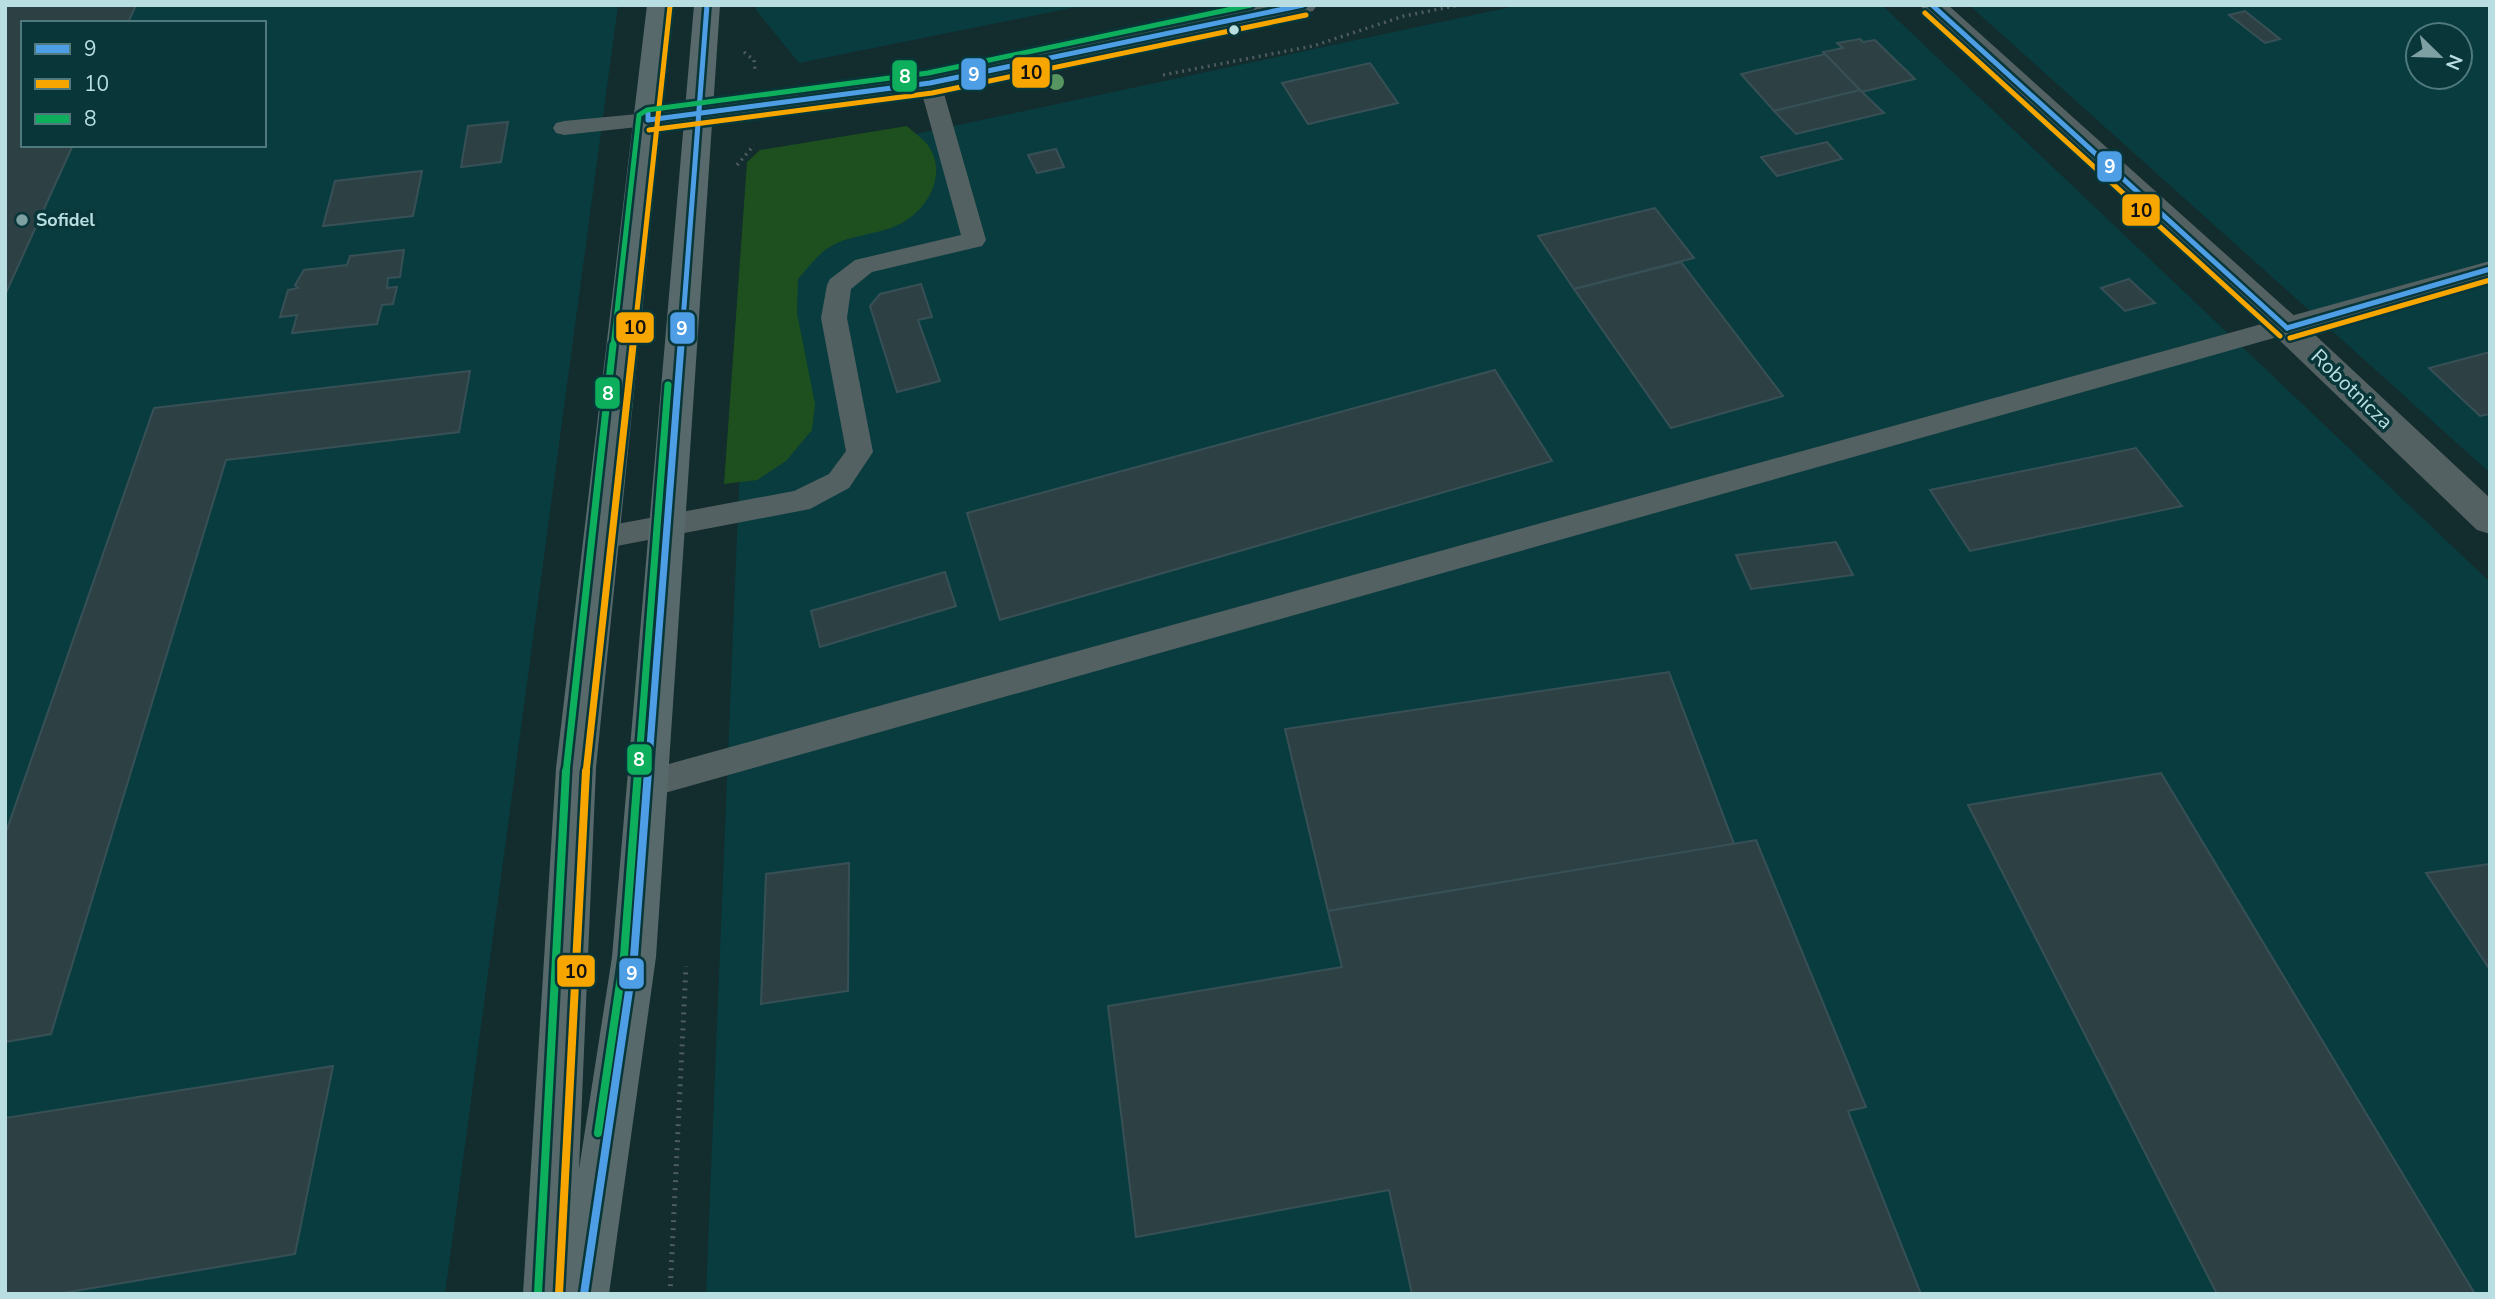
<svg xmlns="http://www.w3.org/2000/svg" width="2495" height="1299" font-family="'Nunito Sans',sans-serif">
	<rect width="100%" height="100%" fill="#132c2e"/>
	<g fill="#093c3f" fill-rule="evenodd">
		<path d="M5 5H618L445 1294H5ZM23 23H264V145H23Z"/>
		<polygon points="756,5 1086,5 799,63 756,10"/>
		<polygon points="1520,5 1882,5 2490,582 2490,1294 706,1294 752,169"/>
		<path d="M1969 5H2490V473L2350 347ZM2418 35H2460V77H2418Z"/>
	</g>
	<path fill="#1d501e" d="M907 126C913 132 922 138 927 144 949 173 928 210 900 224 876 236 845 234 824 251 814 259 806 270 798 279L797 313 815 404 812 430 786 461 757 480 724 484 747 162 760 150Z"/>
	<g fill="#2d4144" stroke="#375056" stroke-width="2">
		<polygon points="5,5 136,5 128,23 23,23 23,145 73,145 5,295"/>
		<polygon points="2245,11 2280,39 2265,43 2229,15"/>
		<polygon points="1860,39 1863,42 1875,40 1915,79 1862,92 1823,52 1843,48 1837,43"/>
		<polygon points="1825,54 1860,90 1774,111 1741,74"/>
		<polygon points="1370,63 1398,103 1308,124 1282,83"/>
		<polygon points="1860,90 1884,113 1796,134 1774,111"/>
		<polygon points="508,122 501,162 461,167 468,126"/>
		<polygon points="1827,142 1842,159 1777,176 1761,157"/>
		<polygon points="1056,149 1064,167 1037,173 1028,155"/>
		<polygon points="422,171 413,216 323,226 335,181"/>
		<polygon points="1655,208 1694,258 1574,289 1538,236"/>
		<polygon points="404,250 400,277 388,278 387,288 397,287 393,304 382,305 377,324 292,333 297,315 280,317 288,290 298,288 295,285 304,270 347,265 350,256"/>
		<polygon points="1681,262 1783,396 1671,428 1574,289"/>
		<polygon points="2129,279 2155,303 2125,311 2101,288"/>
		<polygon points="921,284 932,317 918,320 940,381 897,392 870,306 880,294"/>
		<polygon points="2490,352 2490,414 2480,416 2429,368"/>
		<polygon points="1495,370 1552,461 1000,620 967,513"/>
		<polygon points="470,371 459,432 226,460 51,1034 5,1042 5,835 154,408"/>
		<polygon points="2136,448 2182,506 1970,551 1930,490"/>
		<polygon points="1836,542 1853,575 1751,589 1736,555"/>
		<polygon points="945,572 956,606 820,647 811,611"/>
		<polygon points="1669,672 1734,844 1328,911 1285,729"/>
		<polygon points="2161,773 2475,1294 2217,1294 1968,805"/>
		<polygon points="1756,840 1866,1107 1848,1111 1921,1294 1412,1294 1389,1190 1136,1237 1108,1006 1342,967 1328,911"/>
		<polygon points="849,863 848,991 761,1004 766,874"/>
		<polygon points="2490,864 2490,970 2426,873"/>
		<polygon points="333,1066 295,1254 57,1294 5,1294 5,1118"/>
	</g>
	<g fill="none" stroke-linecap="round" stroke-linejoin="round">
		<g stroke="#4e5c5e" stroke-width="3.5" stroke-dasharray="2 4.5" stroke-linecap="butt">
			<polyline points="744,52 754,60 755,70"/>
			<polyline points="1163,75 1313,46 1404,16 1460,5"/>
			<polyline points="737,165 754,145"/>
		</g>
		<polyline stroke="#4e5c5e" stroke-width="5" stroke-dasharray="2 6" stroke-linecap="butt" points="670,1294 686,966"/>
		<g fill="#546162" fill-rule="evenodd">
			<polygon points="930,76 938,78 941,83 986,240 982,246 872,272 851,289 847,318 873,452 849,488 810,509 601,549 591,546 587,538 591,530 601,527 794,491 829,474 846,451 821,318 827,285 830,279 855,260 961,235 919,83 922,78"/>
			<polygon points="648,113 656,115 659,120 656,125 564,135 556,133 553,128 556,123 564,121"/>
			<polygon points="2490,261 2490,277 647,798 636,794 631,784 636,774 647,770"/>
		</g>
		<polygon fill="#546162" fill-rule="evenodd" points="1919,5 1948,5 2299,320 2490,498 2490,534 2477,530 2275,336"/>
		<polygon fill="#546162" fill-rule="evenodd" points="1264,5 1317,5 1313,11 1304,13 930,92 648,129 638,126 634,120 638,114 648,111 930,74"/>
		<polygon fill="#57696a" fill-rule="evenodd" points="647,5 673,5 596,768 579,1169 612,957 694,5 720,5 656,957 609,1294 523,1294 556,768"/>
		<defs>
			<g id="bus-1-far2">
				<polyline points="1932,5 2287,328"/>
				<polyline points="648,113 648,120 930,83 1303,5"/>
				<polyline points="2287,328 2490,269"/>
				<polyline points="681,347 707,5"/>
			</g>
			<polyline id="bus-1-far1" points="648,773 681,345"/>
			<polyline id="bus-1" points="584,1294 634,957 648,771"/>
			<g id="bus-2-far2">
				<polyline points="1925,13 2280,336"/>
				<polyline points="649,130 932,93 1306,15"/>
				<polyline points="2290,338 2490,280"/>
				<polyline points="633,347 670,6"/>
			</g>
			<polyline id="bus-2-far1" points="586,773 633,345"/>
			<polyline id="bus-2" points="559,1294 586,771"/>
			<polyline id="bus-3-far2" points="613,347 639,115 647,110 928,73 1251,5"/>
			<g id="bus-3-far1">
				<polyline points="566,773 613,345"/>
				<polyline points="638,773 668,385"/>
			</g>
			<g id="bus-3">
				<polyline points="598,1133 624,956 638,771"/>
				<polyline points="538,1293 566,771"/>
			</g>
		</defs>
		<use href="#bus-1-far2" stroke="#083639" stroke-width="10"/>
		<use href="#bus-1-far1" stroke="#083639" stroke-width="12"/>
		<use href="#bus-1" stroke="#083639" stroke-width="13"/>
		<use href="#bus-2-far2" stroke="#083639" stroke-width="10"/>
		<use href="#bus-2-far1" stroke="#083639" stroke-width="12"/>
		<use href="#bus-2" stroke="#083639" stroke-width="13"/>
		<use href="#bus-3-far2" stroke="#083639" stroke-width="10"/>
		<use href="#bus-3-far1" stroke="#083639" stroke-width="12"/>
		<use href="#bus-3" stroke="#083639" stroke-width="13"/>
		<use href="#bus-1-far2" stroke="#4d9ee5" stroke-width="5"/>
		<use href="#bus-1-far1" stroke="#4d9ee5" stroke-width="7"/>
		<use href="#bus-1" stroke="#4d9ee5" stroke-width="8"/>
		<use href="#bus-2-far2" stroke="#f7a600" stroke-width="5"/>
		<use href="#bus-2-far1" stroke="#f7a600" stroke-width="7"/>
		<use href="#bus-2" stroke="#f7a600" stroke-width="8"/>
		<use href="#bus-3-far2" stroke="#0daf5c" stroke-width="5"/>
		<use href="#bus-3-far1" stroke="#0daf5c" stroke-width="7"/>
		<use href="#bus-3" stroke="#0daf5c" stroke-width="8"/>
	</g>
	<circle fill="#589661" cx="1056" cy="82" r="8"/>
	<circle fill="#b9dee1" stroke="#083639" stroke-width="2.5" cx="1234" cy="30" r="6"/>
	<circle fill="#7fa0a2" stroke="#083639" stroke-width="2.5" cx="22" cy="220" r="7"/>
	<g text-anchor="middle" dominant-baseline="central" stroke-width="7" stroke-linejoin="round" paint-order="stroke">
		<g font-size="18" font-weight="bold" fill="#b9dee1" stroke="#083639" text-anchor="start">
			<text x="36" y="220">Sofidel</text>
		</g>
		<g font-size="21" fill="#b9dee1" stroke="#083639">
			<text transform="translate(2352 389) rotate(44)">Robotnicza</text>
		</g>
	</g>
	<g stroke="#083639" stroke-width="2.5">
		<rect x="1011" y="56" width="40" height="33" rx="7" fill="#f7a600"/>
		<rect x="960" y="57" width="27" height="34" rx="7" fill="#4d9ee5"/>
		<rect x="891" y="59" width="27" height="34" rx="7" fill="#0daf5c"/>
		<rect x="2096" y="150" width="27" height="33" rx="7" fill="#4d9ee5"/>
		<rect x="2121" y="193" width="40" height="34" rx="7" fill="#f7a600"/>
		<rect x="615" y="311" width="40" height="33" rx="7" fill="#f7a600"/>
		<rect x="669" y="311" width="27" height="34" rx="7" fill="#4d9ee5"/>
		<rect x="594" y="376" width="27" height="34" rx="7" fill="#0daf5c"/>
		<rect x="626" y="743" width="27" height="33" rx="7" fill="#0daf5c"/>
		<rect x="556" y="954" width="40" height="34" rx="7" fill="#f7a600"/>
		<rect x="618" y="957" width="27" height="33" rx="7" fill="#4d9ee5"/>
	</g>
	<g font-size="19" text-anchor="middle" font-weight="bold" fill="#fff">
		<text x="974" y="81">9</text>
		<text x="905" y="83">8</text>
		<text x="2110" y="173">9</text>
		<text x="682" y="335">9</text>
		<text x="608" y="400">8</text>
		<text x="639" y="766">8</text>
		<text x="632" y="980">9</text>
	</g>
	<g font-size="19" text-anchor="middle" font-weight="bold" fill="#111">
		<text x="1031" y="79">10</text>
		<text x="2141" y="217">10</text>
		<text x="635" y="334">10</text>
		<text x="576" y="978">10</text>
	</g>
	<rect width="2495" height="1299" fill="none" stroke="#b9dee1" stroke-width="14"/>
	<rect x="21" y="21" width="245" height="126" fill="#083639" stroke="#4f797c" stroke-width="2"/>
	<rect x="35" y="44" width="35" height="10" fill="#4d9ee5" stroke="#4f797c" stroke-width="2"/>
	<text x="84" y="56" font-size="21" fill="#b9dee1">9</text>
	<rect x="35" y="79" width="35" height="10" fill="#f7a600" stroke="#4f797c" stroke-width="2"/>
	<text x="84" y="91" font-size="21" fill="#b9dee1">10</text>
	<rect x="35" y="114" width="35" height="10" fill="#0daf5c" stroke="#4f797c" stroke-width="2"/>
	<text x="84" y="126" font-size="21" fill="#b9dee1">8</text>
	<g transform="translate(2439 56) rotate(113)"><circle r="33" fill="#083639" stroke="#4f797c" stroke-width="2"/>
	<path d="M0-5L12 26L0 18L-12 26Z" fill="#7fa0a2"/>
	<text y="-10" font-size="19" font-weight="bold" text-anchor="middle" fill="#b9dee1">N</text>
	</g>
</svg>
